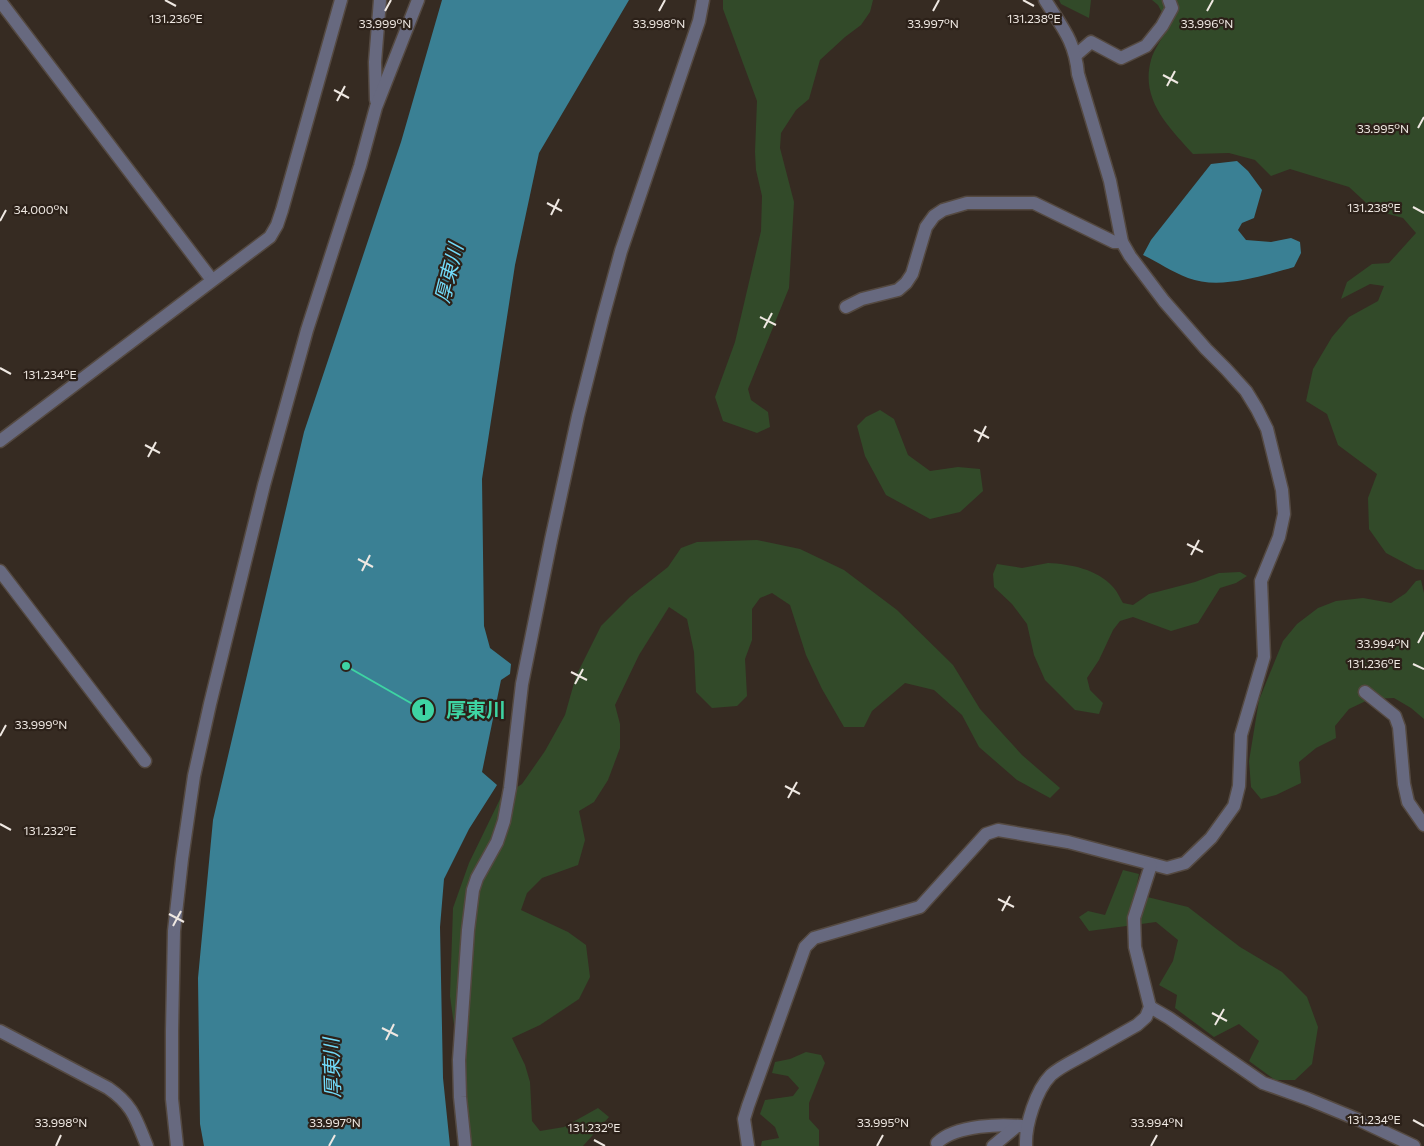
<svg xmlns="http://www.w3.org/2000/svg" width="1424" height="1146" font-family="Commissioner,'Noto Sans JP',sans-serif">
	<rect width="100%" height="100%" fill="#362b22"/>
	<g fill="#324a29">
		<polygon points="723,0 873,0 870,12 861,25 845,37 820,60 809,99 796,110 781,133 780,148 794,202 789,288 748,389 751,400 768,412 770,427 757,433 723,421 715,397 735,342 761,231 762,196 756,170 755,152 757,101 723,9"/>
		<polygon points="1059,0 1091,0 1089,18 1061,4"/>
		<path d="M1152 0H1424V570L1416 569 1386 553 1369 529 1368 498 1377 474 1338 445 1327 414 1306 401 1313 369 1332 337 1349 317 1378 301 1384 286 1370 284 1341 299 1347 282 1372 264 1389 263 1416 233 1403 218 1374 210 1349 187 1290 169 1271 176 1255 160 1229 153 1193 154C1169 127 1140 100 1151 60 1154 49 1163 37 1169 26L1158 5Z"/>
		<polygon points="880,410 894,419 908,455 930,471 958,467 980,469 983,491 960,512 930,519 886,495 865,456 857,426 866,417"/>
		<polygon points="757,540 800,549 844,570 897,610 953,665 980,709 1022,755 1060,788 1050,798 1017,780 979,747 962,715 934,690 905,683 872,711 864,727 844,727 822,689 806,655 790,605 772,593 760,598 752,609 752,640 745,659 747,696 737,706 712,708 696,692 694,652 687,619 669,607 639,655 615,705 620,724 620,748 608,780 594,802 579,811 585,840 578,865 542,878 527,893 521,910 568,932 586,945 590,977 579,999 540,1025 512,1038 525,1065 530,1082 532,1121 540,1131 564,1127 598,1108 609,1117 583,1146 472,1146 465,1106 450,996 453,908 469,863 501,797 522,784 545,751 565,715 576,676 601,626 630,597 668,567 681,548 697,542"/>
		<path d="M1048 563C1070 564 1097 569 1113 587 1117 591 1120 598 1123 603L1133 605 1149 594 1195 582 1219 573 1240 572 1247 576 1236 583 1220 588 1198 623 1171 631 1133 617 1120 621 1113 630 1099 660 1087 678 1090 690 1103 703 1099 714 1075 710 1045 680 1034 655 1027 624 1012 604 994 587 993 574 997 564 1022 568Z"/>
		<polygon points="1421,580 1424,593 1424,719 1411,708 1394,698 1370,699 1349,709 1335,726 1336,738 1316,748 1299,762 1301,783 1276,795 1261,799 1251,787 1249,761 1259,700 1283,641 1297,624 1318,608 1336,601 1363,598 1391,603 1406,593 1416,581"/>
		<polygon points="1123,870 1139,874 1135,894 1188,907 1240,947 1282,972 1307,997 1318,1027 1312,1064 1295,1080 1275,1080 1249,1061 1259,1041 1239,1024 1214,1037 1175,1008 1177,995 1159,985 1173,961 1178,940 1156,922 1089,931 1079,917 1088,911 1105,915"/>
		<polygon points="806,1052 821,1055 825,1063 809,1103 809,1119 819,1130 819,1146 761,1146 762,1141 779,1138 775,1127 760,1114 765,1100 793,1096 799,1088 788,1076 772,1073 775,1062 790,1059"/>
	</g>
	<g fill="#3a8094">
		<polygon points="442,0 629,0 539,153 515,265 482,479 484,626 490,648 511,664 510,674 501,680 482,772 497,785 469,829 444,879 440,927 443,1078 450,1146 204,1146 200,1124 198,978 213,820 304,432 401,142"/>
		<path d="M1237 161 1248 171 1262 190 1254 218 1242 223 1238 230 1246 240 1271 242 1291 238 1300 242 1301 253 1294 267C1263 276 1219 290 1188 278 1172 272 1158 262 1143 255L1151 240 1211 164Z"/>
	</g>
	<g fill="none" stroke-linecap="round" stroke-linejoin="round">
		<defs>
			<g id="minor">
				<polyline points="0,1 212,280"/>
				<polyline points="1076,55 1091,42 1121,58 1146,46 1162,26 1172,8 1169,0"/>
				<polyline points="376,100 375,62 380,0"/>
				<polyline points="846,307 862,299 898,290 906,283 912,274 926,227 934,216 943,210 967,203 1034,203 1114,242 1122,242"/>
				<polyline points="0,441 270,237 277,225 282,210 341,0"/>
				<polyline points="0,571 145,761"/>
				<polyline points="1365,692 1395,716 1399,727 1404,784 1408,802 1424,825"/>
				<polyline points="1150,1007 1169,1018 1263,1083 1308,1099 1359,1120 1414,1146"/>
				<path d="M0 1031 108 1088C133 1105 136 1119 147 1146"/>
				<path d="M937 1143C955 1125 1003 1123 1027 1127"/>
				<polyline points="177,1146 172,1099 172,1031 174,931 182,859 194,776 210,704 264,485 307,330 360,166 376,107 418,0"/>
				<polyline points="465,1146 460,1097 459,1060 468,930 473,890 477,878 497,842 504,821 510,788 522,684 551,540 578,416 603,317 621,251 699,21 703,0"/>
				<path d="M748 1146 744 1119 748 1106 805 947 814 938 920 907 986 834 998 830 1068 842 1167 868 1185 863 1211 838 1234 806 1239 786 1241 735 1264 657 1261 581 1279 537 1284 514 1282 490 1267 429 1257 409 1246 391 1226 369 1206 349 1164 301 1130 256 1122 242 1110 181 1078 74C1075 41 1062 27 1045 0"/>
				<polyline points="993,1146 1017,1126"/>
				<path d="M1026 1146C1025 1125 1036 1090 1051 1075 1060 1067 1073 1061 1084 1055 1102 1045 1119 1035 1137 1025L1146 1017 1150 1007 1135 947 1134 918 1151 865"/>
			</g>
		</defs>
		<use href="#minor" stroke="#544941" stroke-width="15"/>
		<use href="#minor" stroke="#67697f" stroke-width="12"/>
	</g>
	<path fill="none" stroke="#efe8e2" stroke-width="2" d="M165 0 176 6M1023 0 1034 6M385 11 391 0M659 11 665 0M933 11 939 0M1207 11 1213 0M1163 75 1178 83M1167 86 1175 71M334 90 349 98M337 101 345 86M1418 128 1424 117M547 203 562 211M1413 207 1424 213M551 215 559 199M0 221 6 210M760 317 776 325M764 328 772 313M0 368 11 374M974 430 989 438M978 442 986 426M145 445 160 453M148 457 156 442M1187 544 1203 552M1191 555 1199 540M358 559 373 567M362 571 370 555M1418 643 1424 632M1413 664 1424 669M571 672 587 680M575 684 583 669M0 736 6 725M785 786 800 794M788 798 797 782M0 824 11 830M998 899 1014 907M1002 911 1010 896M169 914 184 922M173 926 181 911M1212 1013 1227 1021M1215 1025 1224 1009M382 1028 398 1036M386 1040 394 1024M1413 1120 1424 1126M594 1140 605 1146M56 1146 61 1135M329 1146 335 1135M877 1146 883 1135M1151 1146 1157 1135"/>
	<g text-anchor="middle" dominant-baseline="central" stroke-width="4.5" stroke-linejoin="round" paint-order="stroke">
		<g font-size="20" font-style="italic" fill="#72dbfa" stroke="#2c2119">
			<text transform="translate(448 273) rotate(-76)">厚東川</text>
			<text transform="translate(331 1068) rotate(-92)">厚東川</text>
		</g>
	</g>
	<g font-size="12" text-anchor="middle" fill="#efe8e2" stroke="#2c2119" stroke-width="4.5" stroke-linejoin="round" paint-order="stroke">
		<text x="176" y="23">131.236°E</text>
		<text x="1034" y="23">131.238°E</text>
		<text x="385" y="28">33.999°N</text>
		<text x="659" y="28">33.998°N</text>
		<text x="933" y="28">33.997°N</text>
		<text x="1207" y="28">33.996°N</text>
		<text x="1383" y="133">33.995°N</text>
		<text x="1374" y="212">131.238°E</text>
		<text x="41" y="214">34.000°N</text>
		<text x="50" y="379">131.234°E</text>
		<text x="1383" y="648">33.994°N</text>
		<text x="1374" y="668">131.236°E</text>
		<text x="41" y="729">33.999°N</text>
		<text x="50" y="835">131.232°E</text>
		<text x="1374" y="1124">131.234°E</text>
		<text x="61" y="1127">33.998°N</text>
		<text x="335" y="1127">33.997°N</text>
		<text x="883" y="1127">33.995°N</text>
		<text x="1157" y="1127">33.994°N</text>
		<text x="594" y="1132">131.232°E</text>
	</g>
	<path fill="none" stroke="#3ed4a3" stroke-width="2" d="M346 666L423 710"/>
	<g fill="#3ed4a3" stroke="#2c2119" stroke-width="2">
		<circle cx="346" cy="666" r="5"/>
		<circle cx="423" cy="710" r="12"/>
	</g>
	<g font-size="15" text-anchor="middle" font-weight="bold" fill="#111">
		<text x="423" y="715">1</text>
	</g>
	<g font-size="20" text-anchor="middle" font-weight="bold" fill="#3ed4a3" stroke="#2c2119" stroke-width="4.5" stroke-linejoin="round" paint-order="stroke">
		<text x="476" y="717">厚東川</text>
	</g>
</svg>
